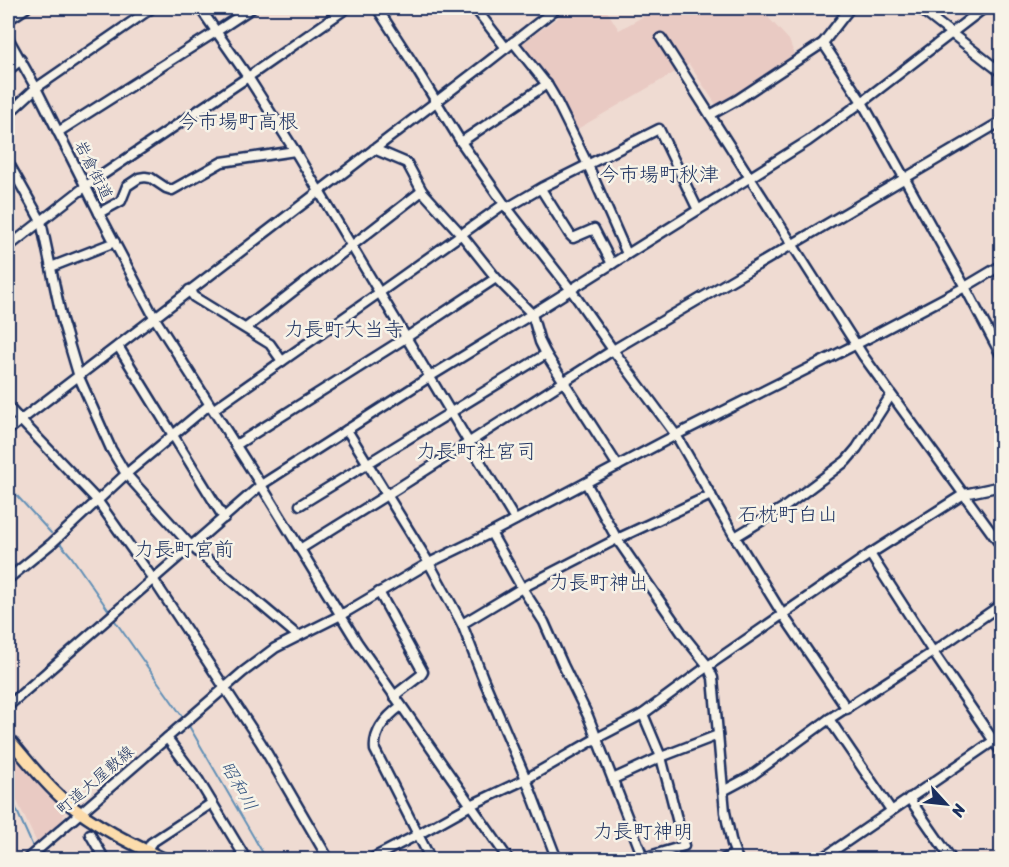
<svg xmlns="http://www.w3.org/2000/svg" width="1009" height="867" font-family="Sriracha,'Klee One',sans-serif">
	<rect width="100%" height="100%" fill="#efdbd2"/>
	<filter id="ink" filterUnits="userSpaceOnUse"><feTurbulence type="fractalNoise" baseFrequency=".0167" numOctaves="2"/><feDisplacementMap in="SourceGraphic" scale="12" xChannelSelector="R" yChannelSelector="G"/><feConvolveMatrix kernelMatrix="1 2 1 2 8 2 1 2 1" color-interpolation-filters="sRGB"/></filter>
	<g filter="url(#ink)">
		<g fill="#e9cac3">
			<polygon points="571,8 605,8 619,30 653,11 652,8 756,8 767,16 789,40 795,56 717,106 689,64 574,131 553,87 521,44"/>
			<polygon points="8,750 48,796 64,810 63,820 37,843 8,782"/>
		</g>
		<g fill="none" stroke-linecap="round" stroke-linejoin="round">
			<g stroke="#618fb6" stroke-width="2">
				<polyline points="8,486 51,533"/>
				<polyline points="58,541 71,556 109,611"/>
				<polyline points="113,618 182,716"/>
				<polyline points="189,726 267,860"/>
				<polyline points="8,791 34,849"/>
				<polyline points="36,854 39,860"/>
			</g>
			<defs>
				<g id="minor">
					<polyline points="200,8 248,77 295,151 515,520"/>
					<polyline points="377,8 412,62 461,142 507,208 571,290 613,350 676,435 735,537 783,615 847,709"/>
					<polyline points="475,8 506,48"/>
					<polyline points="919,8 1002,73"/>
					<polyline points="8,20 26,8"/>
					<polyline points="8,38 36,88 99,213 154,317 261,485 357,642 509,860"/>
					<polyline points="661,38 864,357 1002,547"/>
					<polyline points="513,42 548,86 554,96 588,165 627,254"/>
					<polyline points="823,43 862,102 965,287 1002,357"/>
					<polyline points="8,70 21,60"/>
					<polyline points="8,114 36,88 152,8"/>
					<polyline points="710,115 737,100 823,43 850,8"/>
					<polyline points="58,132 217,31 252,8"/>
					<polyline points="461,142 547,84"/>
					<polyline points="374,149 407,163 422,191 461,234 496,278 532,314 540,342 546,354 618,466"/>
					<polyline points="8,162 41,221 62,320 79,377 111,449 126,474 191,546 298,636"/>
					<polyline points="541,189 570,235 573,238 594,229 612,264"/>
					<polyline points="507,208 543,187 659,129 698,210"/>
					<polyline points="99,213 121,201 127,186 139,178 145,177 151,178 166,188 172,190 222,162 295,151"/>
					<polyline points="8,247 86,186 248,77 347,8"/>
					<polyline points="51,267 115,242"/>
					<polyline points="189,290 194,297 270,344 282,361"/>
					<polyline points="246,328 422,191"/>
					<polyline points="118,346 224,518"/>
					<polyline points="8,407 97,500 153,579 261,743 329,860"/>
					<polyline points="214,409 376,295 504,204"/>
					<polyline points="8,430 488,62 557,8"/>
					<polyline points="347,430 429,563 462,624 483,678 526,779 557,860"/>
					<polyline points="236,445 407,337 496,278"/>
					<polyline points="586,483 617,539 684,636 708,666 713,678 725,812 732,844 738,860"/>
					<polyline points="300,505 546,354"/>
					<polyline points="491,533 522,588 544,622 563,665 588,716 644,860"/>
					<polyline points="735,537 786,506 846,461 857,448 891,395"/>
					<polyline points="300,549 398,488 613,350 1002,121"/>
					<polyline points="870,554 933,652 1002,753"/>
					<polyline points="8,579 52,543 126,474 209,405"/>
					<polyline points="379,592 423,672 421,675 394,696"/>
					<polyline points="462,624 522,588 617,539 711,495"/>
					<polyline points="8,706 261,485 431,376 532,314 808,141 862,102 984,8"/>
					<path d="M401 706C386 717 373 731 375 750L431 860"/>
					<polyline points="829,719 891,810"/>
					<polyline points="167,738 199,781 243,854 235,860"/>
					<polyline points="613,779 661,757 718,735"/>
					<polyline points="723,791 751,776 829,719 933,652 1002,604"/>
					<polyline points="909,798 952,860"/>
					<polyline points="90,834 105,860"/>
					<polyline points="147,851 151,843 212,803"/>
					<polyline points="639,859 684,846 661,757 643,714"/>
					<polyline points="26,860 243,672 275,648 341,615 429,563 491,533 676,435 857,344 965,287 1002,265"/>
					<polyline points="369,860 419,834 471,805 526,779 597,738 643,714 708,666 870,554 964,494 1002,486"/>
					<polyline points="722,860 735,854"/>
					<polyline points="820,860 1002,735"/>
				</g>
				<path id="major" d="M8 738C26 759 43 782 64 800 95 826 130 843 166 860"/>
			</defs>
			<use href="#minor" stroke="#1b2f5e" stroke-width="13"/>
			<use href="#major" stroke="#1b2f5e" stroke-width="15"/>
			<use href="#minor" stroke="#f7f3e8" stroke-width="8"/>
			<use href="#major" stroke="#fcdcac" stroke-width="10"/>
		</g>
	</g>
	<g text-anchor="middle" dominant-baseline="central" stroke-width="5" stroke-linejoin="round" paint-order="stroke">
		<g font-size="16" fill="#1b2f5e" stroke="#f7f3e8">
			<text transform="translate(94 170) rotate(63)">岩倉街道</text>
			<text transform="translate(95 780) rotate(-41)">町道大屋敷線</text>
		</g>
		<g font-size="18" font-style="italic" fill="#385782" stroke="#f7f3e8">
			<text transform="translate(239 786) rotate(60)">昭和川</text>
		</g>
		<g font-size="20" fill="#1b2f5e" stroke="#f7f3e8">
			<text x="238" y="121">今市場町高根</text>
			<text x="659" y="174">今市場町秋津</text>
			<text x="344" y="329">力長町大当寺</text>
			<text x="476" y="451">力長町社宮司</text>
			<text x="788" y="514">石枕町白山</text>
			<text x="184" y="549">力長町宮前</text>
			<text x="599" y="582">力長町神出</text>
			<text x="643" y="831">力長町神明</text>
		</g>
	</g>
	<rect width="1009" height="867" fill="none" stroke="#f7f3e8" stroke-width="30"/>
	<rect x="15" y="15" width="979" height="837" fill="none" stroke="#1b2f5e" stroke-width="2" filter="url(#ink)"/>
	<g transform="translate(946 804) rotate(117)" stroke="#f7f3e8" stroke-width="4.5" paint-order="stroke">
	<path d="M0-4.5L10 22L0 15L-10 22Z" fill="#1b2f5e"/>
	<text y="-9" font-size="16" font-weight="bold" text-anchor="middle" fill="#1b2f5e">N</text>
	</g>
</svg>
